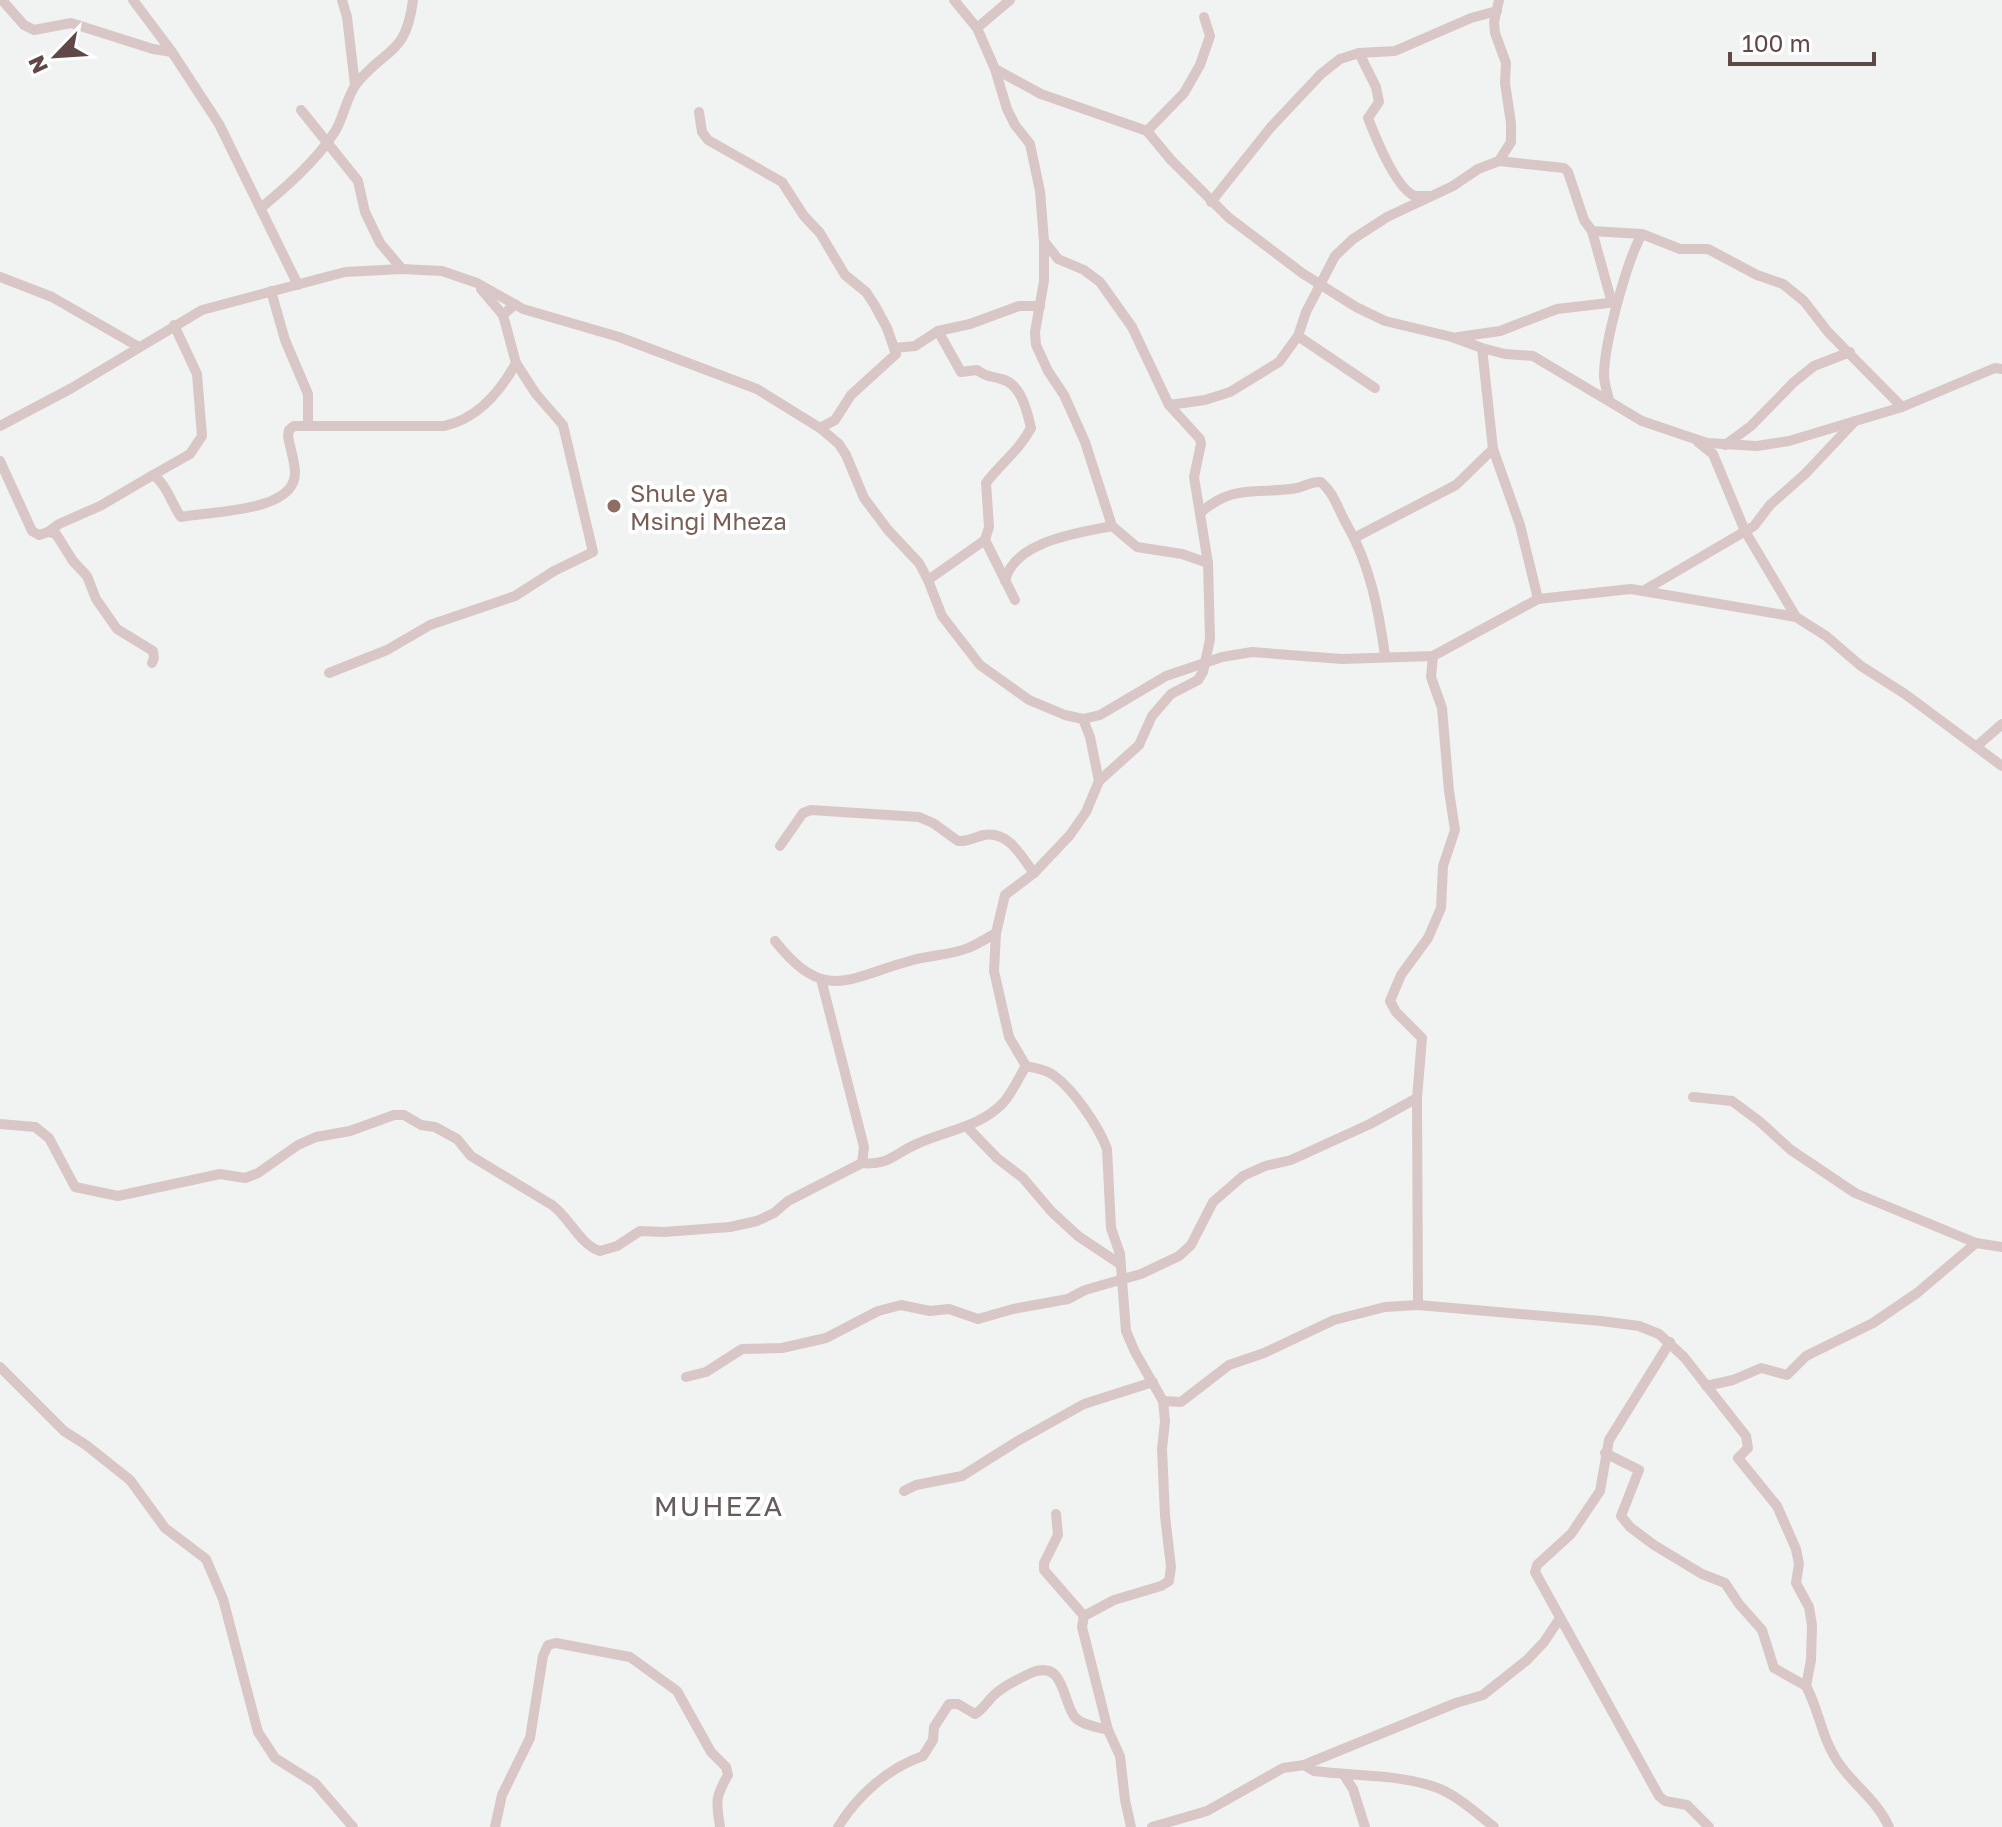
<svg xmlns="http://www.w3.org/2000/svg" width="2002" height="1827" font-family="'Golos Text',sans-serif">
	<rect width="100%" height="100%" fill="#f1f3f2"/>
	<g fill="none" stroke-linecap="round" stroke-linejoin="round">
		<g stroke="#d9c7c7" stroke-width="10">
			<polyline points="2,0 24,25 34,30 71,23 153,49 172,52"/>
			<polyline points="133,0 172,52 219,124 298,285"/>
			<polyline points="342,0 347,17 355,85"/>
			<polyline points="954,0 977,28 995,69 1041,94 1147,131 1171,160 1228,217 1302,273 1356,307 1385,321 1452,337 1482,348 1505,354 1533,356 1642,421 1707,443 1757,446 1789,441 1902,407 1995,368 2002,369"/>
			<polyline points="977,28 1010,0"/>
			<path d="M1359 53 1376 87 1379 102 1368 118C1375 136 1396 189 1415 196 1415 196 1427 196 1428 196"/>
			<path d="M995 69 1007 109 1015 125 1030 144 1040 191 1044 241 1058 259 1084 270 1100 282 1132 327 1169 405 1200 439 1201 444 1194 477 1208 563 1210 639 1203 672 1198 680 1171 694 1152 716 1139 745 1099 781 1086 812 1070 835 1034 873 1005 895 996 933 994 971 1009 1037 1026 1066C1034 1068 1043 1069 1050 1073 1071 1085 1099 1127 1107 1149L1111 1228 1120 1254 1126 1331 1135 1352 1163 1401 1165 1421 1162 1449 1165 1516 1171 1567 1169 1581 1161 1586 1114 1600 1084 1616 1082 1627 1108 1730 1120 1756 1125 1800 1131 1827"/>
			<polyline points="301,110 358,181 365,212 380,243 402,269"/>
			<polyline points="699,112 702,132 708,140 782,182 804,216 820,233 845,275 866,292 874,304 887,328 896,354 851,395 835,420 820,428"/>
			<polyline points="1147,131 1184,93 1200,65 1210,36 1204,17"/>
			<polyline points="1499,161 1511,142 1511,123 1505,83 1506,63 1495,33 1494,22 1499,0"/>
			<polyline points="1211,202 1271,127 1321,74 1340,59 1359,53 1395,51 1471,18 1497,11"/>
			<path d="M261 208C287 186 315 162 334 133 344 118 346 97 357 83 387 47 406 55 413 0"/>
			<polyline points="1592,231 1642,234 1680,249 1708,249 1757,275 1783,284 1804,301 1828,332 1902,407"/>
			<polyline points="1044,241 1044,281 1035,332 1036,345 1048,371 1064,395 1085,442 1112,526"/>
			<polyline points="0,277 52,297 139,347"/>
			<polyline points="481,289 503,315"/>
			<polyline points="271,291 285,340 308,394 308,425"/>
			<polyline points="1298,336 1375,388"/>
			<polyline points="1458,337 1500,331 1557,309 1617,302"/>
			<polyline points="894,348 915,346 938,331 970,324 1019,306 1040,306"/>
			<polyline points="1482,348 1493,449 1520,525 1538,599"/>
			<path d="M1609 400C1607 391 1604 383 1604 375 1604 344 1627 260 1642 234"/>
			<polyline points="1169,405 1205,400 1230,392 1279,362 1298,336 1306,312 1335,256 1353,239 1387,217 1453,186 1478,169 1499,161 1564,168 1568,172 1584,220 1592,231 1612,303"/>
			<polyline points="0,426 70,389 202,310 345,272 402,269 442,271 477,283 523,309 619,337 757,389 820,428 839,444 846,455 864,498 888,530 919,563 928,580 942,616 980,665 1029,700 1065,715 1083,719 1100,715 1166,676 1222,657 1252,652 1342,659 1433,656 1538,599 1631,589 1796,617 1826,636 1861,666 1905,694 2002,766"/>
			<polyline points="1698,442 1713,454 1745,531 1796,617"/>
			<polyline points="1725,445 1751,426 1794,382 1814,366 1850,352"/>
			<polyline points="0,461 32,531 39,535 48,532 56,534 73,561 87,576 96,599 117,629 153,651 154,658 152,663"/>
			<polyline points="153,475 190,454 202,436 197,374 174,325"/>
			<path d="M1200 513C1234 483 1257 495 1297 488 1306 486 1312 481 1321 482 1335 494 1338 510 1347 525 1370 564 1379 612 1385 656"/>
			<path d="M48 532 59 524 100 506 153 475C166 483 172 505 181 517 208 511 295 513 295 473 295 462 290 448 288 436L289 430 294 426H444C478 419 500 392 516 363L503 315 515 304"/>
			<polyline points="1356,537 1456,485 1493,449"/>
			<polyline points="985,540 1015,600"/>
			<path d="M928 580 985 540 989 527 986 483C1001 463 1018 452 1031 428 1027 411 1021 383 1001 379 989 375 988 378 977 370L961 372 938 331"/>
			<path d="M1005 581C1014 541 1078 533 1112 526L1137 547 1182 554 1208 563"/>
			<polyline points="1643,591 1754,526 1770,505 1805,474 1855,421"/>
			<polyline points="329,673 387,650 430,625 515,596 554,571 593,552 563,425 536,394 516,363"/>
			<polyline points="1083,719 1090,737 1099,781"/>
			<polyline points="1977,746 2002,724"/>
			<path d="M780 846 803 813 811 810 919 817 933 823 958 841C968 842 975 837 984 835 1009 831 1021 856 1034 873"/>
			<path d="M775 941C825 1005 849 977 913 960 931 955 951 955 968 948 978 944 987 938 996 933"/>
			<polyline points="821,979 864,1147 862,1163"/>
			<polyline points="1693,1097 1732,1101 1759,1121 1791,1150 1855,1193 1976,1243 2002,1247"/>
			<path d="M0 1124 35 1127 49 1138 75 1187 118 1196 220 1174 245 1178 258 1173 298 1145 316 1137 350 1131 394 1115H404L421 1125 435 1127 457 1139 471 1156 552 1205C569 1217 580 1245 600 1251L617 1246 640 1231 664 1232 730 1227 757 1221 774 1213 788 1201 862 1163C889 1166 896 1152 919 1143 948 1130 980 1127 1003 1103 1012 1093 1019 1077 1026 1066"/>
			<polyline points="967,1127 997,1158 1023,1178 1051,1211 1078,1236 1120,1264"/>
			<polyline points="1418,1305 1417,1098 1422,1038 1396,1012 1390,1001 1401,975 1428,938 1441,908 1443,866 1455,830 1449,791 1442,708 1431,677 1433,656"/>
			<polyline points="1670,1342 1609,1440 1600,1491 1571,1534 1537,1565 1535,1572 1659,1796 1665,1801 1687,1805 1709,1827"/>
			<polyline points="0,1367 64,1431 86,1445 130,1480 165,1528 206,1559 223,1599 258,1732 275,1758 315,1783 353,1827"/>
			<polyline points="686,1377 706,1372 742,1349 782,1348 826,1338 878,1311 901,1305 930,1311 949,1309 978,1319 1013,1309 1068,1299 1085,1290 1141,1274 1179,1256 1191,1245 1213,1202 1243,1176 1265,1166 1291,1160 1370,1124 1417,1098"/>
			<polyline points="1706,1386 1733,1380 1761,1368 1787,1375 1806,1356 1873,1323 1917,1293 1976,1243"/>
			<polyline points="1163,1401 1181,1402 1229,1365 1264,1353 1334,1320 1385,1307 1418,1305 1601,1321 1639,1326 1659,1334 1684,1357 1746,1436 1748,1448 1738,1458 1777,1506 1796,1549 1799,1564 1796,1583 1809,1607 1812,1625 1811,1660 1806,1686"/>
			<path d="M1605 1453 1639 1470 1621 1516 1630 1527 1654 1545 1702 1574 1725 1583 1739 1604 1762 1630 1774 1668 1806 1686C1819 1710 1822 1739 1838 1762 1854 1786 1877 1800 1889 1827"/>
			<polyline points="904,1491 916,1485 962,1476 1016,1442 1084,1404 1153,1382"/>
			<polyline points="1056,1514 1058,1535 1044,1563 1044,1570 1084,1616"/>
			<path d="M1304 1765 1314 1771C1353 1776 1394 1774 1432 1786 1455 1793 1475 1812 1494 1827"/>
			<polyline points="1344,1775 1353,1789 1365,1827"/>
			<path d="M495 1827 502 1795 530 1738 543 1656 548 1645 556 1643 630 1657 677 1691 711 1752 726 1767 728 1775C715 1797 716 1802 720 1827"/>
			<path d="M838 1827C857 1796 888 1768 923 1756L933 1740 934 1727 949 1704H958L975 1714C983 1710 986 1703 993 1696 1003 1686 1018 1679 1031 1673 1064 1659 1062 1699 1074 1716 1080 1725 1098 1727 1108 1730"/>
			<polyline points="1152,1827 1207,1811 1283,1768 1304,1765 1456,1703 1483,1695 1527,1660 1544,1642 1560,1618"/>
		</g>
	</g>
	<circle fill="#8d6e63" stroke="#fff" stroke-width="3" cx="614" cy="506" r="8"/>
	<g text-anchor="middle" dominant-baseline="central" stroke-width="8" stroke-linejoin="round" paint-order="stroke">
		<g font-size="24" fill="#785e54" stroke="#fff" text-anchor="start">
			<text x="630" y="492">Shule ya<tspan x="630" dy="28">Msingi Mheza</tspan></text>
		</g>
		<g font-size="28" letter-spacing="2" fill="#665e5c" stroke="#fff">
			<text x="719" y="1505">MUHEZA</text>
		</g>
	</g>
	<g transform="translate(56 56) rotate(245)" stroke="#ffffff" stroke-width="6" paint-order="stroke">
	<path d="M0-6L14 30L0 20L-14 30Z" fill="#604847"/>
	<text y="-12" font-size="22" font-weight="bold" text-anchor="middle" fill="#604847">N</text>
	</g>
	<path d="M1730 52v12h144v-12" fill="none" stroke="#604847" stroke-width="4"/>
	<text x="1742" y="52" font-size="24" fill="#604847" stroke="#ffffff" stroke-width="6" paint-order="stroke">100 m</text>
</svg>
